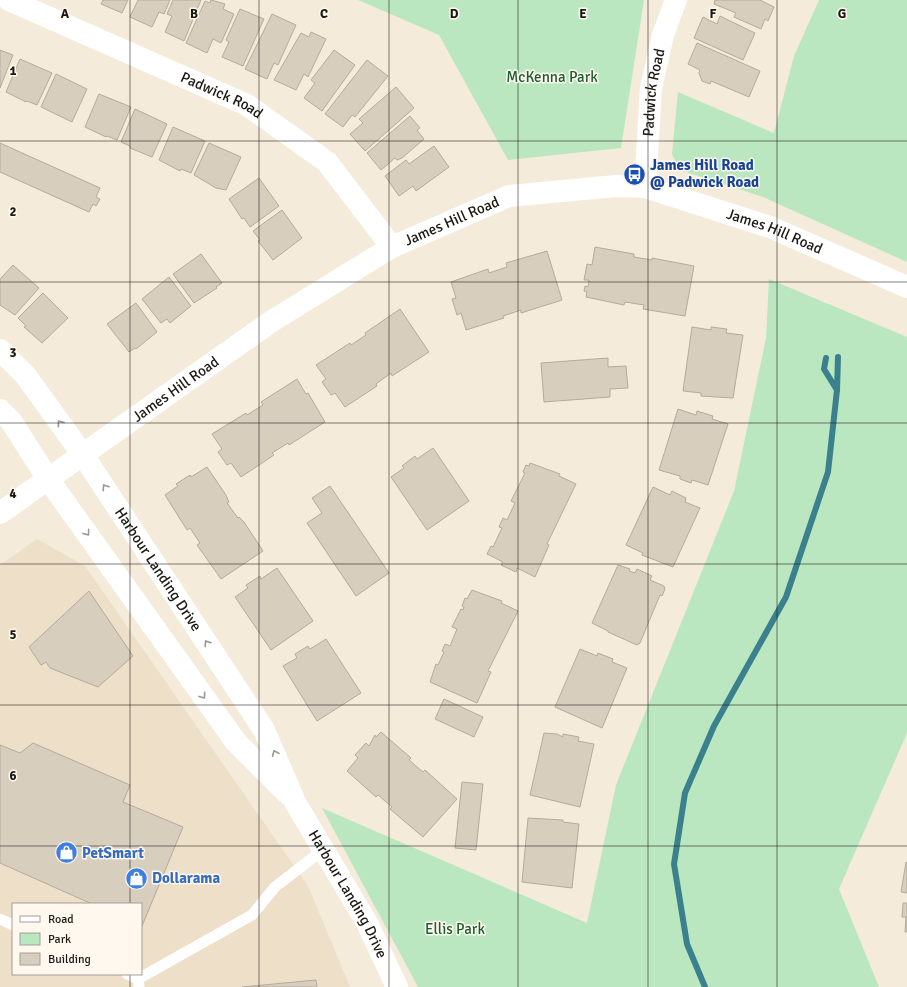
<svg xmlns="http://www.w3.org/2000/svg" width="907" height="987" font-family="Signika,sans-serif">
	<rect width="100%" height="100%" fill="#f5ebda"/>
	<path fill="#eddfc8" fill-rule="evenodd" d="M37 539 85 566 308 886 350 987H0V565ZM13 904H141V974H13Z"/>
	<g fill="#bae7c0">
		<polygon points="358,0 644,0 621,148 508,160 439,35"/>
		<polygon points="819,0 907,0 907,262 763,197 680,170 672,154 678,92 774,133 794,56"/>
		<polygon points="769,279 907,337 907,733 839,889 879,987 418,987 322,808 587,923 616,785 734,491 766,338"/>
	</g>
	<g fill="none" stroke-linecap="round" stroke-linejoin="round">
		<g stroke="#3a808d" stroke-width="6">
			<polyline points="826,358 824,369 837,390"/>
			<polyline points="705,987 687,944 674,864 685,793 714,726 786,597 828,472 837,390 838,357"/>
		</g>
	</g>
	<g fill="#d7cebe" stroke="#b4ab9b">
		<polygon points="103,0 128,0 122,13 101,4"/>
		<polygon points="138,0 170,0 164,14 159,12 152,27 130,17"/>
		<polygon points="173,0 201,0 184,41 165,32 172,16 167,14"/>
		<polygon points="211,0 225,4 223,9 234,14 221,43 213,39 207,53 186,43 205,1 210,3"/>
		<polygon points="715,0 760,0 774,7 768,21 765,19 761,29 734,17 736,13 714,4"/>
		<polygon points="240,9 264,19 243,66 222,57 229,42 226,40"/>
		<polygon points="272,14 296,25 278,65 274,63 267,79 245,69"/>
		<polygon points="720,16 755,33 743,60 694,38 703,17 717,24"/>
		<polygon points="311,32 326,39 308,77 304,74 296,90 274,80 301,33 309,37"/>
		<polygon points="697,43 760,71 749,97 711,81 710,84 702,81 699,73 700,70 688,64"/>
		<polygon points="0,50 13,55 0,88"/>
		<polygon points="334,50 355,65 322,111 304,98 315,83 311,80"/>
		<polygon points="20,59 52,73 37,105 27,101 26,102 6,92"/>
		<polygon points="367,60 388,76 355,117 352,115 343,127 325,114"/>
		<polygon points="56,74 87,89 72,122 41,107"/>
		<polygon points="396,87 414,108 365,151 350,134 363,123 359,119"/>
		<polygon points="99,94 131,107 117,140 107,136 106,137 85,127"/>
		<polygon points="135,109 167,124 152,157 130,148 130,146 121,142"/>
		<polygon points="410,116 420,128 417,130 424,139 402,158 397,160 395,158 381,170 367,153"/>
		<polygon points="173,127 205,141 191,173 181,169 180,171 159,160"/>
		<polygon points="0,143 100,188 96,197 100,199 96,206 93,204 89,212 0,172"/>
		<polygon points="209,143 241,157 226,190 216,188 194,175"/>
		<polygon points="434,146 449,167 416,191 413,186 399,196 385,176 406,160 409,164"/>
		<polygon points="259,178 279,206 250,227 244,218 242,219 229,199"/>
		<polygon points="282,210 302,238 273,260 258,241 260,240 253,231"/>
		<polygon points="595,247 634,254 634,257 652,260 652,258 694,266 685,316 643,309 644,305 625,302 624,305 586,297 587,292 584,291 585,286 588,287 589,280 584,280 587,264 592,265"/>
		<polygon points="547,251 562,300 521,313 521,310 503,316 504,318 466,330 461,313 457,315 452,299 456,298 451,282 488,269 489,273 507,267 506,263"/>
		<polygon points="201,254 222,283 216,287 217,288 194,303 173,274"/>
		<polygon points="13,265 39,288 15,315 0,305 0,279"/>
		<polygon points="169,277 191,306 170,323 167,319 161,323 142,299"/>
		<polygon points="43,293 68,318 42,343 24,327 26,326 18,318"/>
		<polygon points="136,303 157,332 136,349 135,348 129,352 107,324"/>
		<polygon points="400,309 429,352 392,376 391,373 376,384 377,386 345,407 335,393 331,395 322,382 326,379 316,365 350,343 351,345 366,335 365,333"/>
		<polygon points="692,327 711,330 711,327 727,329 726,333 743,335 733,398 701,396 701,393 683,391"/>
		<polygon points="608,358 608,367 626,366 628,388 610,389 610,397 544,402 541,363"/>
		<polygon points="297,379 306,394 308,393 325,422 289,445 288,443 272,453 274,455 241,477 231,463 227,465 218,452 222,449 212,434 246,413 247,415 263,405 261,402"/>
		<polygon points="678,409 696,415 697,411 713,416 712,419 728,424 708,485 692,480 691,483 680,479 680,476 659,470"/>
		<polygon points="433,448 469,501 427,530 391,477 404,468 402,466 415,456 417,459"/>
		<polygon points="530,463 560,474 559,476 576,484 547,544 549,545 535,577 517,568 516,572 501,565 503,562 487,554 491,546 493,547 502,528 499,527 503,518 507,520 515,503 511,501 525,473 523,472 526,465 529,466"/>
		<polygon points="207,467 226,495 229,502 227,503 238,518 239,517 244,522 263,551 221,579 197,545 200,543 190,528 187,530 165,495 178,486 176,484 190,475 191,477"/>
		<polygon points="330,486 389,573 356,596 307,523 322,513 312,498"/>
		<polygon points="653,487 670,495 672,491 686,498 685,502 700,508 673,567 642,555 643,553 626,545"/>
		<polygon points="618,565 630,569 629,571 635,573 637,569 652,576 650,580 664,586 665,589 662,596 660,595 640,643 637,645 608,632 608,631 592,623"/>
		<polygon points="277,568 313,621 271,650 235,597 248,588 246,585 260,576 261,579"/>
		<polygon points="472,590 502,601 501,603 518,611 488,671 491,672 477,703 430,682 436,664 438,665 444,652 442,651 445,644 450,646 457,629 452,627 461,609 463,610 464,607 462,606 465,598 467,599"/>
		<polygon points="89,591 133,656 98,687 50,668 46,662 41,665 29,647"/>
		<polygon points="326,639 361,693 317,721 283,666 297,658 295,654 308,646 310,649"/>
		<polygon points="580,649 597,656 598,653 613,659 612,662 627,668 602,728 555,707"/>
		<polygon points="444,699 483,717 474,737 435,719"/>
		<polygon points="381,732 411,758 409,760 423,772 425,770 457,799 423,837 390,809 392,807 378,795 376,797 347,771 358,758 355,755 366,743 369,746 375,735 376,737"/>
		<polygon points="544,733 557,734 563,737 563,734 579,737 578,741 594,744 580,807 530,795"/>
		<polygon points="33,743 130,785 123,802 183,827 142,926 141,904 92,904 0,863 0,745 20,753"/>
		<polygon points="462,782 483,784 476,850 455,848"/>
		<polygon points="528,818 563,820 563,822 579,824 572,888 522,882"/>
		<polygon points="906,862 907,863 907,893 901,892"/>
		<polygon points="903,903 907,903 907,932 905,932 906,917 902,917"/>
		<polygon points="316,980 317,987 242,987"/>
	</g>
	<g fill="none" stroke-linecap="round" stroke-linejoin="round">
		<g stroke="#fff" stroke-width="11">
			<polyline points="0,919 13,925"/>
			<polyline points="127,974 138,979"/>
			<polyline points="139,987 138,979 252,915 275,887 324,849"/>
		</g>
		<g stroke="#fff" stroke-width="22">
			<path id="s1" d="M9 0 247 105 327 162 392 247"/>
			<path id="s2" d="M645 187 651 88 663 35 676 0"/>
		</g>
		<g stroke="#fff" stroke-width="22">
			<path id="s3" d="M0 350 26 376 83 455 264 730 295 802 367 923 397 987"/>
			<polyline points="0,410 11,421 48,479 236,742 288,794"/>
			<path id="s4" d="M0 513 272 321 392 247 509 196 616 186 645 187 770 227 907 287"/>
		</g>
	</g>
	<defs><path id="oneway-chevron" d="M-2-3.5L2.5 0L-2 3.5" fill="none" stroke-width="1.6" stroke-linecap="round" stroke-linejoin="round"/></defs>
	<g stroke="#989794">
		<use href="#oneway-chevron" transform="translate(60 423) rotate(-126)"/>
		<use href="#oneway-chevron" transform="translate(105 487) rotate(-123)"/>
		<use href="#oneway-chevron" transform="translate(87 533) rotate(54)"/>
		<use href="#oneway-chevron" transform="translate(207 643) rotate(-123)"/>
		<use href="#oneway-chevron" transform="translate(203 696) rotate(54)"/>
		<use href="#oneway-chevron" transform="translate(275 753) rotate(-114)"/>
	</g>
	<path fill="none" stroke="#1b1812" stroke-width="1" stroke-opacity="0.55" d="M130 0V904M259 0V987M389 0V987M518 0V987M648 0V987M777 0V987M0 141H907M0 282H907M0 423H907M0 564H907M0 705H907M0 846H907M130 974V987"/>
	<defs>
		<symbol id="bus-disc" viewBox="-11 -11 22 22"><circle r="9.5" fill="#1a4fb4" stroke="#fef8ef"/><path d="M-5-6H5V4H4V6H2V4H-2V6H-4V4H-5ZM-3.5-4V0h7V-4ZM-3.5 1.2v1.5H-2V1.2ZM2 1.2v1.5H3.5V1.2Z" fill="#fff"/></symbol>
		<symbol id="shop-disc" viewBox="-11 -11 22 22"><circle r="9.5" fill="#3f7fe0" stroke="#fef8ef"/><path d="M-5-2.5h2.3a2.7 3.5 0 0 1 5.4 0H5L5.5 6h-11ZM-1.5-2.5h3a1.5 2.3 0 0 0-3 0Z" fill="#fff"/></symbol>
	</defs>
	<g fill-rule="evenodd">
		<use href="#bus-disc" x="622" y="162" width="25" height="25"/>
		<use href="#shop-disc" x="54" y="840" width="25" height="25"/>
		<use href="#shop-disc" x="124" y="866" width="25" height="25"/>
	</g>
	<g text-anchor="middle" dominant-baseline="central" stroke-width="3" stroke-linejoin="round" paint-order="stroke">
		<g font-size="15" fill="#1b5c2c" stroke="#fef8ef">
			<text x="552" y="77">McKenna Park</text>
			<text x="455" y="929">Ellis Park</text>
		</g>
		<g font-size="15" fill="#1b1812" stroke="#fef8ef">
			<text stroke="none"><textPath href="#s2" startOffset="95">Padwick Road</textPath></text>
			<text stroke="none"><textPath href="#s1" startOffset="233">Padwick Road</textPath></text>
			<text stroke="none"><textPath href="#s4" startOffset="539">James Hill Road</textPath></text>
			<text stroke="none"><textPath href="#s4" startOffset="875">James Hill Road</textPath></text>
			<text stroke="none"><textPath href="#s4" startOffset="215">James Hill Road</textPath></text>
			<text stroke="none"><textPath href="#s3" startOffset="271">Harbour Landing Drive</textPath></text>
			<text stroke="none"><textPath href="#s3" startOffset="648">Harbour Landing Drive</textPath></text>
		</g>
		<g font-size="15" font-weight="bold" fill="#164399" stroke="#fef8ef" text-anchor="start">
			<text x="650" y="165">James Hill Road<tspan x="650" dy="17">@ Padwick Road</tspan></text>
		</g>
		<g font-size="15" font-weight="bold" fill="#366cbe" stroke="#fef8ef" text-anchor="start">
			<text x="82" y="853">PetSmart</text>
			<text x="152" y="878">Dollarama</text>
		</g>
	</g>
	<g font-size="13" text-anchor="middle" font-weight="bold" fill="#1b1812" stroke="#fef8ef" stroke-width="3" stroke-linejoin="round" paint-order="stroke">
		<text x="65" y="18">A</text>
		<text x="194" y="18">B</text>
		<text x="324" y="18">C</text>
		<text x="454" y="18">D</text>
		<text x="583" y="18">E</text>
		<text x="713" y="18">F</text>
		<text x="842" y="18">G</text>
		<text x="13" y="75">1</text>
		<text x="13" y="216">2</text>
		<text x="13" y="357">3</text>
		<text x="13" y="498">4</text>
		<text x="13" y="639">5</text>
		<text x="13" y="780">6</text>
	</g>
	<rect x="12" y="903" width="130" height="72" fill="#fef8ef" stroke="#a39e97"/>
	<rect x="20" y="916" width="20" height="6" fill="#ffffff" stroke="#a39e97"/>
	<text x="48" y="923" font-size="12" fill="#1b1812">Road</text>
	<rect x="20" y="933" width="20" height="12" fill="#bae7c0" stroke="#a39e97"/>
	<text x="48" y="943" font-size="12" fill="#1b1812">Park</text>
	<rect x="20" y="953" width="20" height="12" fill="#d7cebe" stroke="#a39e97"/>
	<text x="48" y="963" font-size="12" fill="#1b1812">Building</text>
</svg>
